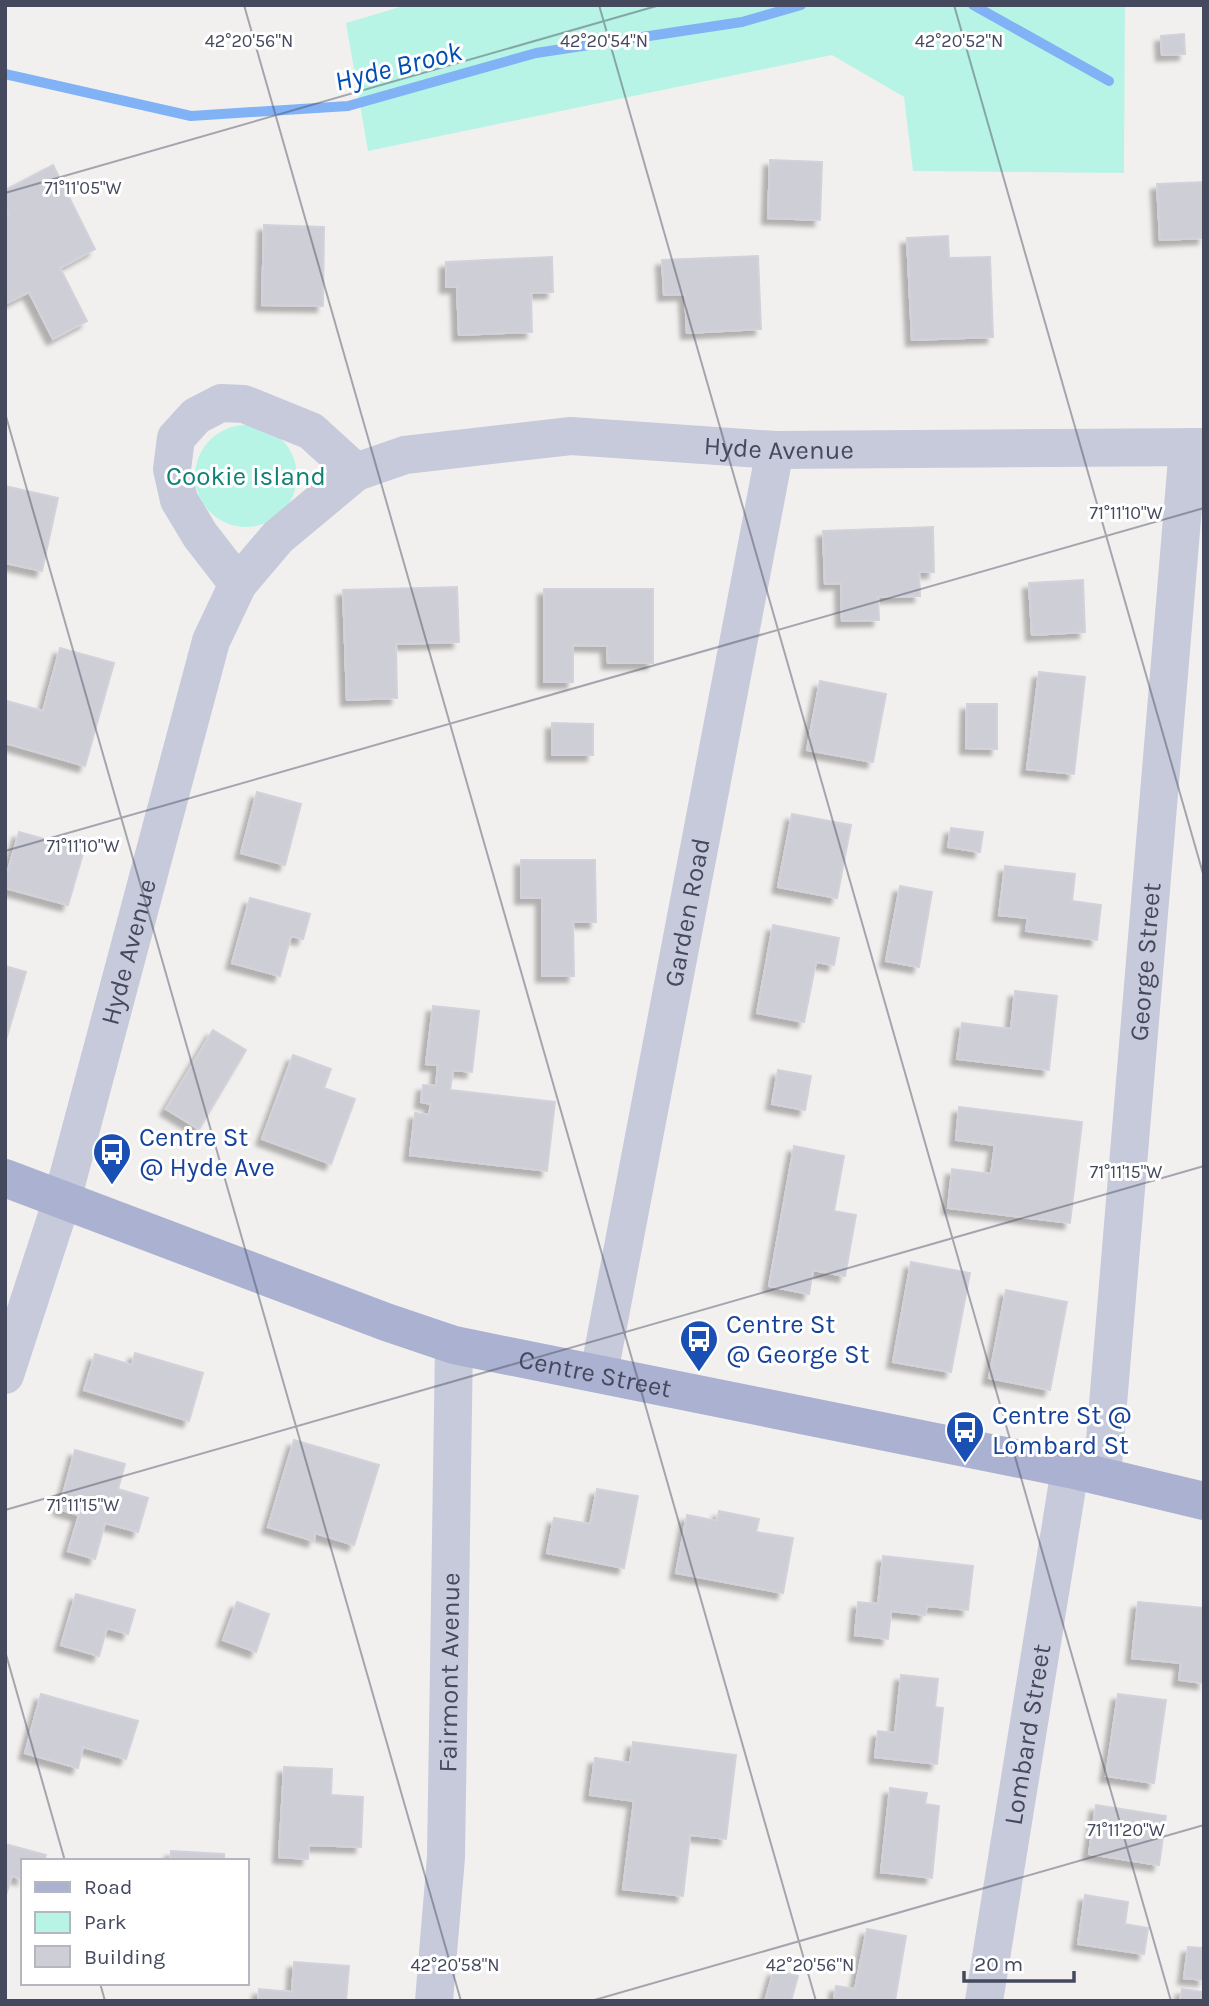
<svg xmlns="http://www.w3.org/2000/svg" width="1209" height="2006" font-family="Karla,sans-serif">
	<defs>
		<filter id="shadow"><feDropShadow dx="-6" dy="6" stdDeviation="2" flood-color="#0004"/></filter>
	</defs>
	<rect width="100%" height="100%" fill="#f2f0ef"/>
	<g fill="#b8f4e5">
		<polygon points="407,5 1125,5 1124,173 913,171 904,97 832,55 368,151 346,23"/>
		<circle cx="246" cy="476" r="51"/>
	</g>
	<g fill="none" stroke-linecap="round" stroke-linejoin="round">
		<g stroke="#81b2f5" stroke-width="10">
			<polyline points="973,5 1109,81"/>
			<polyline points="5,74 191,116 348,106 536,53 742,22 801,5"/>
		</g>
	</g>
	<g fill="#ceced7" stroke="#d3d2db" stroke-width="2" filter="url(#shadow)">
		<polygon points="1184,34 1185,54 1162,55 1161,36"/>
		<polygon points="770,160 822,162 820,220 768,218"/>
		<polygon points="53,165 95,249 60,268 87,321 53,339 29,292 5,304 5,216 9,214 5,206 5,190"/>
		<polygon points="1204,182 1204,238 1160,240 1157,184"/>
		<polygon points="264,225 324,227 323,306 262,305"/>
		<polygon points="948,236 949,258 990,257 993,337 912,340 907,238"/>
		<polygon points="758,256 761,329 687,333 685,294 664,295 662,260"/>
		<polygon points="552,257 553,292 531,293 532,332 459,335 457,287 446,287 446,262"/>
		<polygon points="5,486 58,498 42,571 5,563"/>
		<polygon points="933,527 934,572 919,572 920,596 878,597 879,620 842,621 841,583 825,584 823,531"/>
		<polygon points="1083,580 1085,632 1032,635 1029,583"/>
		<polygon points="457,587 459,642 396,644 397,698 347,700 343,590"/>
		<polygon points="544,589 653,589 653,663 608,663 607,646 573,645 573,682 544,682"/>
		<polygon points="60,648 114,663 85,766 5,743 5,707 7,701 43,711"/>
		<polygon points="1039,672 1085,677 1074,774 1027,769"/>
		<polygon points="820,681 886,694 873,762 807,750"/>
		<polygon points="967,704 997,704 997,749 966,748"/>
		<polygon points="552,723 593,724 593,755 552,755"/>
		<polygon points="257,792 301,804 285,865 241,853"/>
		<polygon points="792,814 851,825 837,898 778,887"/>
		<polygon points="951,828 983,832 980,852 948,847"/>
		<polygon points="19,832 84,850 68,905 5,888 5,881"/>
		<polygon points="521,860 595,860 596,922 573,922 574,976 542,976 542,898 521,898"/>
		<polygon points="1005,866 1075,874 1072,901 1101,905 1097,940 1026,931 1028,918 999,915"/>
		<polygon points="900,886 932,892 919,967 886,961"/>
		<polygon points="250,898 310,914 303,939 291,936 280,976 232,963"/>
		<polygon points="773,925 839,938 834,965 816,962 804,1022 757,1013"/>
		<polygon points="5,966 26,972 5,1043"/>
		<polygon points="1015,991 1057,996 1049,1070 957,1059 962,1023 1011,1029"/>
		<polygon points="433,1006 479,1011 472,1072 453,1070 450,1090 555,1102 547,1171 410,1155 415,1113 429,1115 431,1104 421,1102 423,1085 436,1086 438,1065 426,1064"/>
		<polygon points="213,1030 246,1050 199,1129 166,1109"/>
		<polygon points="293,1055 331,1069 324,1088 355,1099 331,1164 262,1139"/>
		<polygon points="778,1070 811,1076 805,1110 772,1104"/>
		<polygon points="959,1107 1082,1122 1070,1223 948,1208 952,1169 991,1174 995,1145 956,1140"/>
		<polygon points="794,1146 844,1156 834,1211 856,1215 845,1276 813,1270 809,1294 769,1286"/>
		<polygon points="911,1262 970,1273 951,1372 893,1362"/>
		<polygon points="1006,1290 1067,1302 1050,1390 989,1378"/>
		<polygon points="135,1353 203,1373 189,1421 84,1390 95,1354 132,1365"/>
		<polygon points="294,1440 379,1465 354,1545 315,1533 314,1541 268,1527"/>
		<polygon points="75,1450 125,1464 118,1489 148,1498 138,1532 105,1523 95,1559 68,1551 79,1515 59,1509"/>
		<polygon points="597,1489 638,1496 624,1568 547,1553 554,1518 590,1524"/>
		<polygon points="719,1511 759,1519 756,1532 793,1538 783,1593 676,1573 687,1515 717,1521"/>
		<polygon points="883,1556 973,1566 968,1610 927,1606 925,1615 891,1611 888,1639 855,1635 858,1602 878,1604"/>
		<polygon points="76,1594 135,1610 128,1634 107,1628 99,1656 61,1645"/>
		<polygon points="237,1602 269,1614 256,1652 223,1640"/>
		<polygon points="1138,1602 1204,1608 1204,1683 1179,1680 1181,1663 1132,1658"/>
		<polygon points="901,1675 938,1679 935,1707 943,1708 937,1764 875,1757 878,1731 895,1733"/>
		<polygon points="41,1694 138,1721 126,1759 83,1747 78,1768 25,1753"/>
		<polygon points="1118,1694 1166,1700 1154,1783 1106,1776"/>
		<polygon points="633,1742 736,1755 726,1839 690,1835 683,1896 623,1889 634,1801 590,1795 595,1758 630,1763"/>
		<polygon points="284,1767 332,1769 331,1795 363,1797 361,1847 309,1845 308,1859 279,1857"/>
		<polygon points="890,1788 927,1793 925,1804 939,1806 932,1878 881,1872"/>
		<polygon points="1096,1805 1166,1816 1159,1865 1089,1854"/>
		<polygon points="5,1844 46,1855 44,1861 23,1861 23,1879 12,1876 5,1898"/>
		<polygon points="171,1851 224,1854 224,1861 170,1861"/>
		<polygon points="1085,1895 1128,1902 1125,1924 1148,1928 1144,1954 1078,1944"/>
		<polygon points="867,1929 906,1936 895,2001 834,2001 836,1986 855,1989"/>
		<polygon points="1188,1947 1204,1948 1204,1980 1184,1978"/>
		<polygon points="294,1962 349,1966 346,2001 258,2001 259,1989 292,1992"/>
		<polygon points="774,1970 798,1976 791,2001 765,2001"/>
		<polygon points="1182,1989 1204,1992 1204,2001 1180,2001"/>
	</g>
	<g fill="none" stroke-linecap="round" stroke-linejoin="round">
		<g stroke="#c7cada" stroke-width="38">
			<polyline points="238,584 200,535 179,500 172,469 176,438 196,416 221,403 244,404 311,431 356,472"/>
			<path id="s1" d="M599 1373 775 450"/>
			<path id="s2" d="M5 1375 62 1200 211 641 238 584 278 537 356 472 405 455 571 436 775 450 1204 447"/>
			<path id="s3" d="M1102 1476 1188 447"/>
			<path id="s4" d="M434 2001 446 1857 454 1345"/>
			<path id="s5" d="M984 2001 1070 1469"/>
		</g>
		<path stroke="#abb1d1" stroke-width="38" id="s6" d="M5 1178 386 1322 454 1345 1070 1469 1204 1501"/>
	</g>
	<path fill="none" stroke="#45495e" stroke-width="2" stroke-opacity="0.45" d="M244 5 816 2001M599 5 1171 2001M954 5 1204 877M5 193 660 5M5 413 461 2001M5 851 1204 508M5 1510 1204 1166M5 1651 65 1861M100 1983 105 2001M591 2001 1204 1825"/>
	<defs>
		<symbol id="bus-pin" viewBox="-11 -11 22 30"><path d="M0 17L-7.5 6A9.5 9.5 0 1 1 7.5 6Z" fill="#1a4fb4" stroke="#fff"/><path d="M-5-6H5V4H4V6H2V4H-2V6H-4V4H-5ZM-3.5-4V0h7V-4ZM-3.5 1.2v1.5H-2V1.2ZM2 1.2v1.5H3.5V1.2Z" fill="#fff"/></symbol>
	</defs>
	<g fill-rule="evenodd">
		<use href="#bus-pin" x="90" y="1130" width="44" height="60"/>
		<use href="#bus-pin" x="677" y="1317" width="44" height="60"/>
		<use href="#bus-pin" x="943" y="1408" width="44" height="60"/>
	</g>
	<g text-anchor="middle" dominant-baseline="central" stroke-width="6" stroke-linejoin="round" paint-order="stroke">
		<g font-size="26" fill="#45495e" stroke="#fff">
			<text stroke="none"><textPath href="#s2" startOffset="1416">Hyde Avenue</textPath></text>
			<text stroke="none"><textPath href="#s1" startOffset="469">Garden Road</textPath></text>
			<text stroke="none"><textPath href="#s2" startOffset="441">Hyde Avenue</textPath></text>
			<text stroke="none"><textPath href="#s3" startOffset="516">George Street</textPath></text>
			<text stroke="none"><textPath href="#s6" startOffset="623">Centre Street</textPath></text>
			<text stroke="none"><textPath href="#s4" startOffset="329">Fairmont Avenue</textPath></text>
			<text stroke="none"><textPath href="#s5" startOffset="270">Lombard Street</textPath></text>
		</g>
		<g font-size="26" fill="#0d8273" stroke="#fff">
			<text x="246" y="476">Cookie Island</text>
		</g>
		<g font-size="26" fill="#164399" stroke="#fff" text-anchor="start">
			<text x="139" y="1137">Centre St<tspan x="139" dy="30">@ Hyde Ave</tspan></text>
			<text x="726" y="1324">Centre St<tspan x="726" dy="30">@ George St</tspan></text>
			<text x="992" y="1415">Centre St @<tspan x="992" dy="30">Lombard St</tspan></text>
		</g>
		<g font-size="28" font-style="italic" fill="#004db6" stroke="#fff">
			<text transform="translate(398 66) rotate(-14)">Hyde Brook</text>
		</g>
	</g>
	<g font-size="18" text-anchor="middle" fill="#45495e" stroke="#fff" stroke-width="6" stroke-linejoin="round" paint-order="stroke">
		<text x="249" y="47">42°20'56"N</text>
		<text x="604" y="47">42°20'54"N</text>
		<text x="959" y="47">42°20'52"N</text>
		<text x="83" y="194">71°11'05"W</text>
		<text x="1126" y="519">71°11'10"W</text>
		<text x="83" y="852">71°11'10"W</text>
		<text x="1126" y="1178">71°11'15"W</text>
		<text x="83" y="1511">71°11'15"W</text>
		<text x="1126" y="1836">71°11'20"W</text>
		<text x="455" y="1971">42°20'58"N</text>
		<text x="810" y="1971">42°20'56"N</text>
	</g>
	<rect width="1209" height="2006" fill="none" stroke="#45495e" stroke-width="14"/>
	<rect x="21" y="1859" width="228" height="126" fill="#ffffff" stroke="#b5b6bf" stroke-width="2"/>
	<rect x="35" y="1882" width="35" height="10" fill="#abb1d1" stroke="#b5b6bf" stroke-width="2"/>
	<text x="84" y="1894" font-size="21" fill="#45495e">Road</text>
	<rect x="35" y="1912" width="35" height="21" fill="#b8f4e5" stroke="#b5b6bf" stroke-width="2"/>
	<text x="84" y="1929" font-size="21" fill="#45495e">Park</text>
	<rect x="35" y="1946" width="35" height="21" fill="#ceced7" stroke="#b5b6bf" stroke-width="2"/>
	<text x="84" y="1964" font-size="21" fill="#45495e">Building</text>
	<path d="M964 1971v10h110v-10" fill="none" stroke="#45495e" stroke-width="3.5"/>
	<text x="974" y="1971" font-size="21" fill="#45495e" stroke="#ffffff" stroke-width="5" paint-order="stroke">20 m</text>
</svg>
